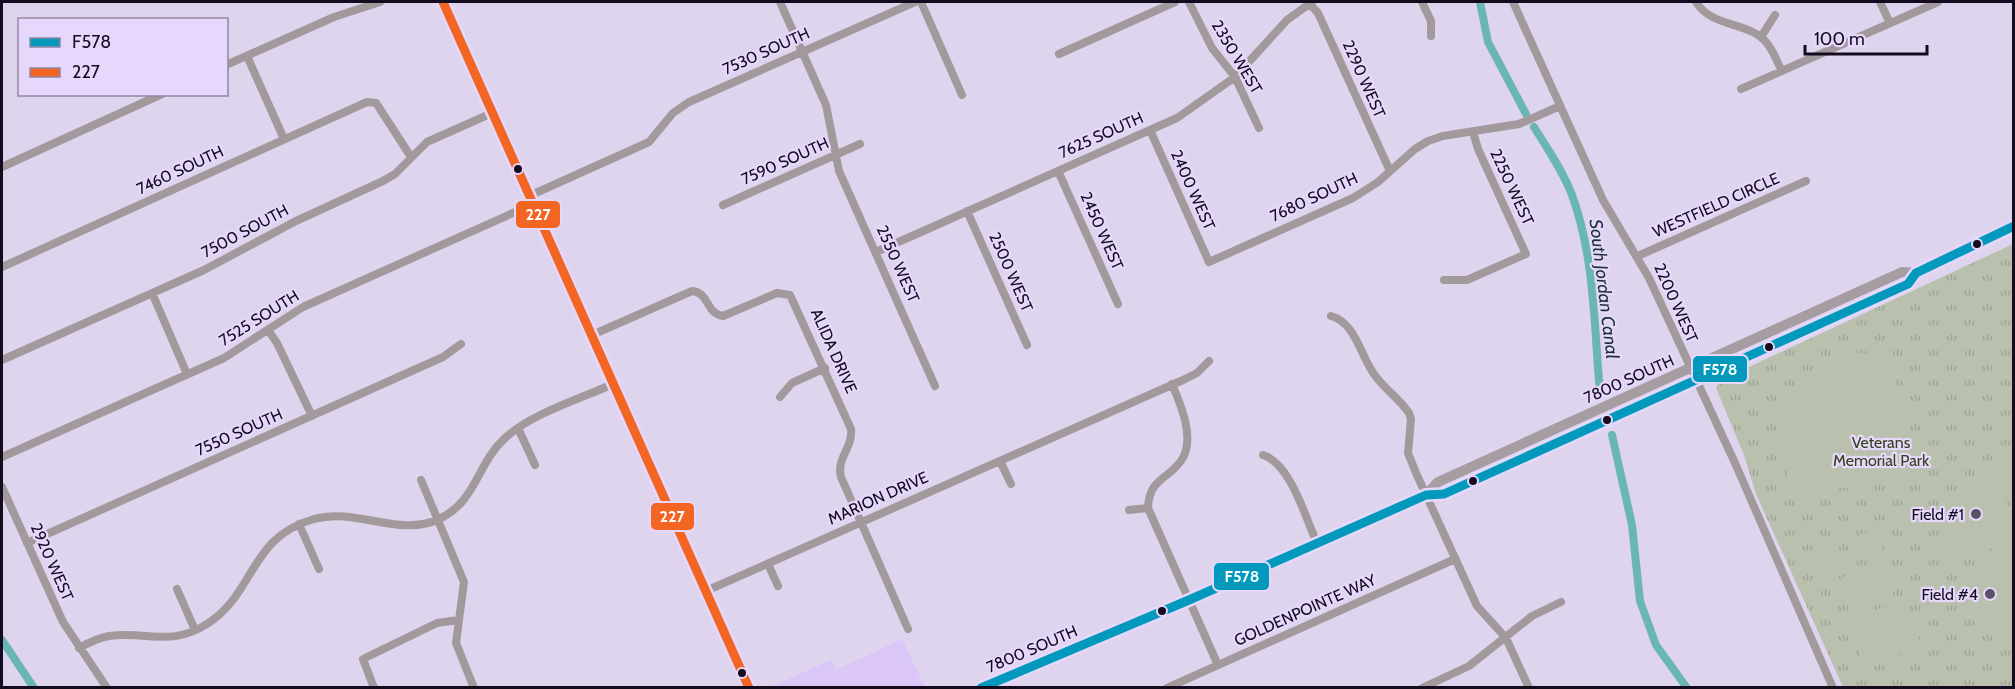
<svg xmlns="http://www.w3.org/2000/svg" width="2015" height="689" font-family="Cabin,sans-serif">
  <style>
    .built { fill: #dac7f7 }
    .park { fill: url(#park-tufts) }
    .pitch { fill: #bac0ae }
    .lines { fill: none; stroke-linecap: round; stroke-linejoin: round }
    .canal { stroke: #6ab6b4; stroke-width: 8 }
    .minor { stroke: #a2999c; stroke-width: 8 }
    .major { stroke: #a69da3; stroke-width: 10 }
    .bus-1-casing { stroke: #e6d8fc; stroke-width: 14 }
    .bus-2-casing { stroke: #e6d8fc; stroke-width: 14 }
    .bus-1 { stroke: #0299bc; stroke-width: 9 }
    .bus-2 { stroke: #f26522; stroke-width: 9 }
    .bus-dot { fill: #140b1f; stroke: #e6d8fc; stroke-width: 2 }
    .poi-dot { fill: #5b5167; stroke: #e6d8fc; stroke-width: 2 }
    .labels { text-anchor: middle; dominant-baseline: central; stroke-width: 4.5; stroke-linejoin: round; paint-order: stroke }
    .street-label { font-size: 16px; fill: #140b1f; stroke: #e6d8fc }
    .park-label { font-size: 16px; fill: #354119; stroke: #e6d8fc }
    .poi-label { font-size: 16px; fill: #140b1f; stroke: #e6d8fc; text-anchor: end }
    .water-label { font-size: 18px; font-style: italic; fill: #19312e; stroke: #e6d8fc }
    .line-badge { stroke: #e6d8fc; stroke-width: 2 }
    .badge-label { font-size: 16px; text-anchor: middle; font-weight: bold; fill: #fff }
  </style>
  <defs>
    <pattern id="park-tufts" width="24" height="20" patternUnits="userSpaceOnUse" patternTransform="scale(1.5)"><rect width="24" height="20" fill="#bac0ae"/><path d="M3 7l-1-3M5 7V3M7 7l1-3M15 17l-1-3M17 17v-4M19 17l1-3" fill="none" stroke="#9fa495"/></pattern>
  </defs>
  <rect width="100%" height="100%" fill="#ded4ee"/>
  <path class="built" d="M902 639 925 687H770L831 660 836 670Z"/>
  <path class="park" d="M2013 244V687H1843L1756 494 1744 455 1716 388 1721 380Z"/>
  <path class="pitch" d="M1857 353 1885 355 1908 417 1917 459 1905 477 1864 486 1798 492C1792 483 1786 473 1783 463 1767 412 1805 359 1857 353Z
    M2013 456V507L1994 465Z
    M1992 467 2013 519V539L1974 556 1952 563C1925 513 1947 489 1992 467Z
    M1875 528 1884 548 1857 560 1848 540Z
    M1838 545 1847 565 1820 577 1811 557Z
    M2013 556 2014 630H2013C1986 626 1970 605 1960 580Z
    M1880 560 1894 591 1852 610 1838 580Z
    M1901 599 1922 645 1866 670 1846 624Z"/>
  <g class="lines">
    <path class="canal" d="M1480 2 1488 42 1526 114
      M1534 127C1547 148 1563 171 1572 195 1595 258 1594 327 1600 393
      M1612 435 1632 525 1640 601 1656 645 1687 688
      M2 640 34 688"/>
    <path class="minor" d="M780 2 826 105 839 171 935 386
      M921 2 962 95
      M1189 2 1212 48 1235 77 1259 128
      M1308 2 1318 13 1390 171
      M1422 2 1431 21V36
      M1513 2 1603 200 1649 278 1735 463 1833 688
      M1696 2C1712 28 1747 21 1766 42 1773 50 1777 62 1782 71
      M1880 2 1890 23
      M1761 37 1775 15
      M1059 54 1175 2
      M247 56 284 139
      M226 65 334 17 380 2
      M1741 89 1938 2
      M1150 130 1209 262 1353 198 1378 182 1415 149 1428 141 1443 136 1519 124 1560 106
      M2 167 162 94
      M1058 171 1118 304
      M529 196 649 142 673 113 689 102 915 2
      M723 205 860 144
      M967 211 1027 345
      M876 252 1177 118 1235 77 1287 20 1312 2
      M1638 256 1806 181
      M2 267 367 102 376 103 380 109 411 157
      M1444 280H1467L1526 254 1478 149 1473 132
      M152 293 187 374
      M1331 316C1356 323 1360 355 1374 374 1384 389 1399 398 1409 413L1411 419 1408 453 1416 473 1477 606 1506 638 1529 688
      M268 330 277 343 312 416
      M592 335 692 291C709 292 706 314 723 316L777 293 790 295 851 429C853 448 836 458 841 477L908 629
      M2 360 204 270 296 221 383 181 395 174 427 142 492 113
      M1172 384C1181 405 1196 440 1181 461 1167 480 1149 479 1148 508L1218 665
      M780 397 792 383 825 368
      M518 428 535 465
      M1263 455C1291 464 1305 517 1317 543
      M2 457 224 358 303 307 533 204
      M1000 461 1011 484
      M421 480 464 582 456 643 474 688
      M2 487 63 622 107 688
      M1129 510 1148 508
      M299 524 319 569
      M27 543 443 357 461 344
      M768 564 778 586
      M177 589 195 630
      M706 591 1183 380 1197 373 1209 361
      M79 648C88 643 98 638 109 636 148 630 170 649 210 622 256 590 250 537 314 519 357 507 398 538 439 519 476 502 477 464 504 439 530 414 580 399 613 384
      M374 688 363 659 437 623 458 620
      M1167 688 1455 559
      M1422 688 1469 666 1532 616 1561 602"/>
    <path class="major" d="M443 2 749 688
      M1426 495 1438 482 1902 272 1916 273 2014 226
      M980 688 1189 600 1426 495 1444 494 1859 308 1908 284 1916 273"/>
    <g class="bus-1-casing">
      <path id="bus-1" d="M981 688 1189 600 1426 495 1444 494 1908 284 1916 273 2014 226"/>
    </g>
    <g class="bus-2-casing">
      <path id="bus-2" d="M443 2 749 688"/>
    </g>
    <use href="#bus-1" class="bus-1"/>
    <use href="#bus-2" class="bus-2"/>
  </g>
  <g class="bus-dot">
    <circle cx="518" cy="169" r="5"/>
    <circle cx="1977" cy="244" r="5"/>
    <circle cx="1769" cy="347" r="5"/>
    <circle cx="1607" cy="420" r="5"/>
    <circle cx="1473" cy="481" r="5"/>
    <circle cx="1162" cy="611" r="5"/>
    <circle cx="742" cy="673" r="5"/>
  </g>
  <g class="poi-dot">
    <circle cx="1976" cy="514" r="6"/>
    <circle cx="1990" cy="594" r="6"/>
  </g>
  <g class="labels">
    <g class="street-label">
      <text transform="translate(766 51) rotate(-24)">7530 SOUTH</text>
      <text transform="translate(1237 57) rotate(59)">2350 WEST</text>
      <text transform="translate(1364 79) rotate(66)">2290 WEST</text>
      <text transform="translate(1101 135) rotate(-24)">7625 SOUTH</text>
      <text transform="translate(785 161) rotate(-24)">7590 SOUTH</text>
      <text transform="translate(180 170) rotate(-25)">7460 SOUTH</text>
      <text transform="translate(1512 187) rotate(65)">2250 WEST</text>
      <text transform="translate(1193 190) rotate(66)">2400 WEST</text>
      <text transform="translate(1314 197) rotate(-25)">7680 SOUTH</text>
      <text transform="translate(1716 205) rotate(-24)">WESTFIELD CIRCLE</text>
      <text transform="translate(245 231) rotate(-28)">7500 SOUTH</text>
      <text transform="translate(1102 231) rotate(66)">2450 WEST</text>
      <text transform="translate(898 264) rotate(66)">2550 WEST</text>
      <text transform="translate(1011 272) rotate(66)">2500 WEST</text>
      <text transform="translate(1676 303) rotate(66)">2200 WEST</text>
      <text transform="translate(259 318) rotate(-32)">7525 SOUTH</text>
      <text transform="translate(834 351) rotate(66)">ALIDA DRIVE</text>
      <text transform="translate(1629 379) rotate(-24)">7800 SOUTH</text>
      <text transform="translate(239 432) rotate(-24)">7550 SOUTH</text>
      <text transform="translate(878 498) rotate(-24)">MARION DRIVE</text>
      <text transform="translate(52 562) rotate(66)">2920 WEST</text>
      <text transform="translate(1305 610) rotate(-24)">GOLDENPOINTE WAY</text>
      <text transform="translate(1032 649) rotate(-23)">7800 SOUTH</text>
    </g>
    <g class="park-label">
      <text x="1881" y="442">Veterans<tspan x="1881" dy="18">Memorial Park</tspan></text>
    </g>
    <g class="poi-label">
      <text x="1964" y="514">Field #1</text>
      <text x="1978" y="594">Field #4</text>
    </g>
    <g class="water-label">
      <text transform="translate(1604 289) rotate(83)">South Jordan Canal</text>
    </g>
  </g>
  <g class="line-badge">
    <rect x="515" y="200" width="46" height="29" rx="6" fill="#f26522"/>
    <rect x="1692" y="355" width="56" height="28" rx="6" fill="#0299bc"/>
    <rect x="650" y="502" width="45" height="29" rx="6" fill="#f26522"/>
    <rect x="1213" y="562" width="57" height="29" rx="6" fill="#0299bc"/>
  </g>
  <g class="badge-label">
    <text x="538" y="220">227</text>
    <text x="1720" y="375">F578</text>
    <text x="672" y="522">227</text>
    <text x="1242" y="582">F578</text>
  </g>
  <rect width="2015" height="689" fill="none" stroke="#140b1f" stroke-width="6"/>
  <rect x="18" y="18" width="210" height="78" fill="#e6d8fc" stroke="#9286a4" stroke-width="1.5"/>
  <rect x="30" y="38" width="30" height="9" fill="#0299bc" stroke="#9286a4" stroke-width="1.5"/>
  <text x="72" y="48" font-size="18" fill="#140b1f">F578</text>
  <rect x="30" y="68" width="30" height="9" fill="#f26522" stroke="#9286a4" stroke-width="1.5"/>
  <text x="72" y="78" font-size="18" fill="#140b1f">227</text>
  <path d="M1805 45v9h122v-9" fill="none" stroke="#140b1f" stroke-width="3"/>
  <text x="1814" y="45" font-size="18" fill="#140b1f" stroke="#e6d8fc" stroke-width="4.5" paint-order="stroke">100 m</text>
</svg>
